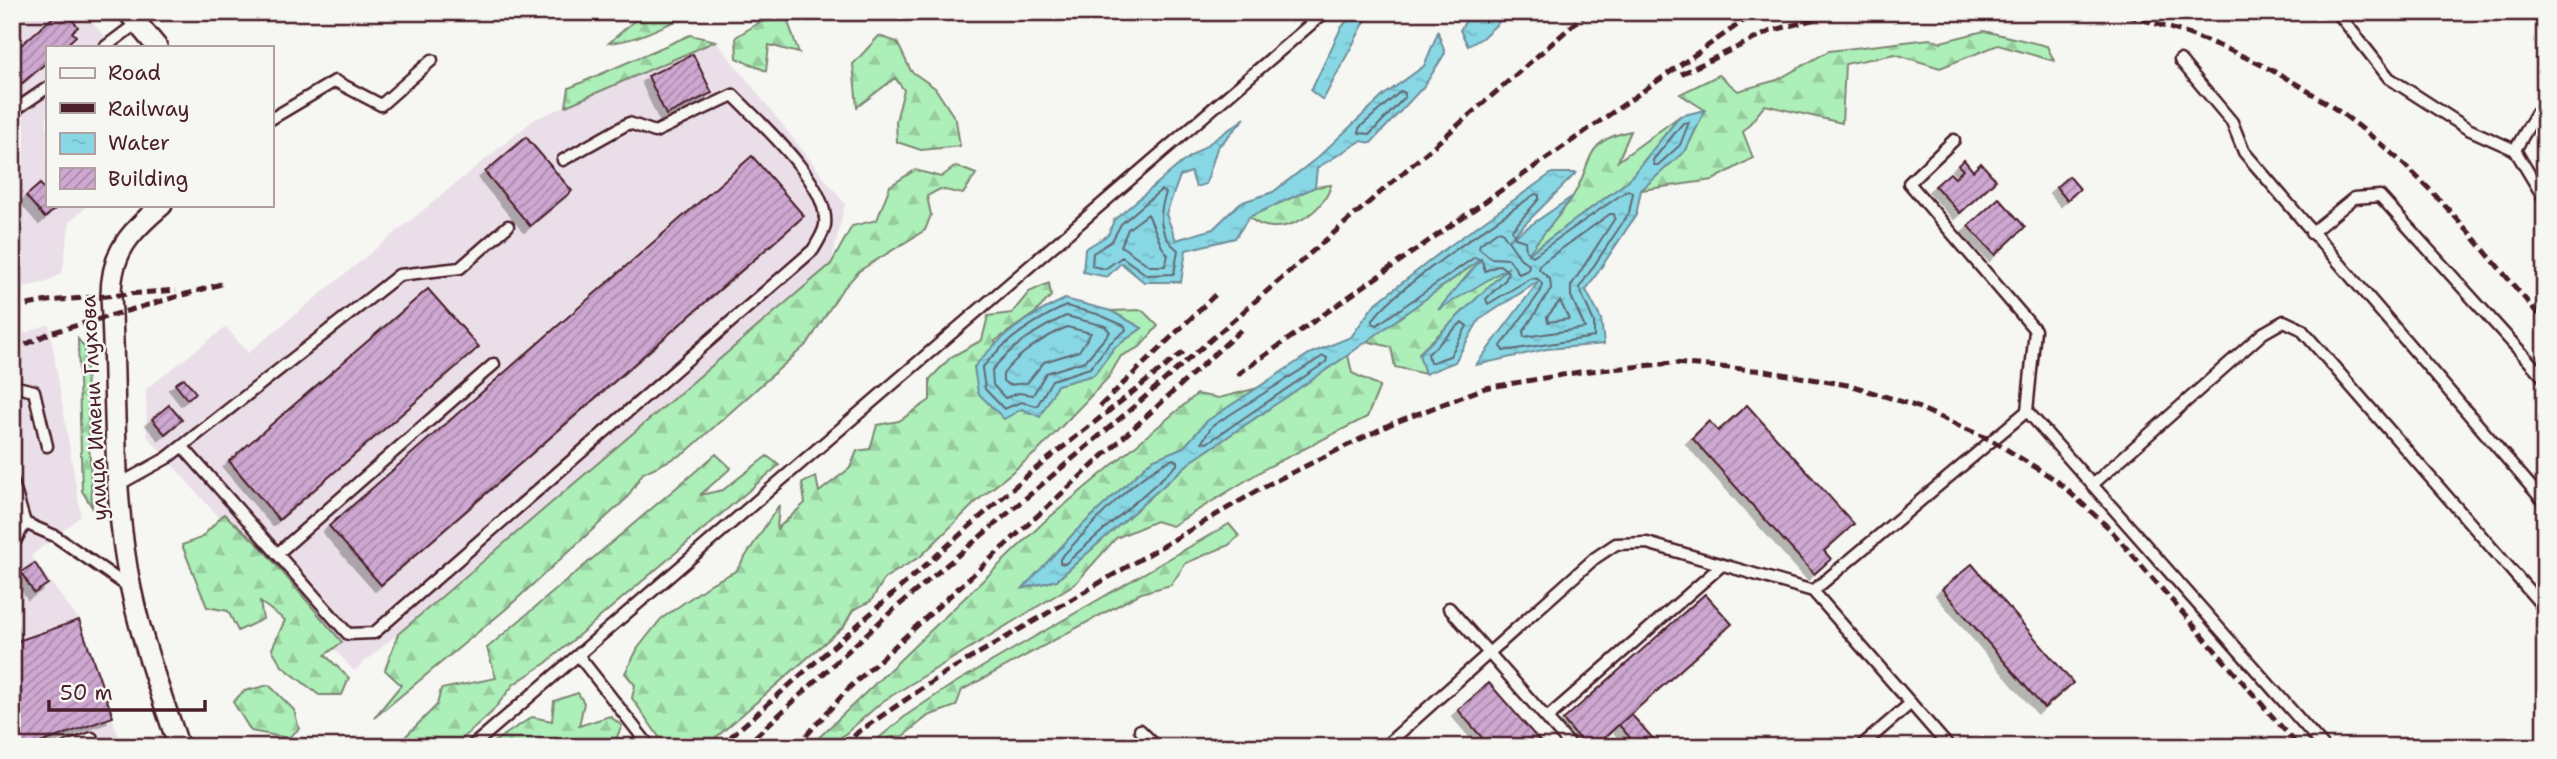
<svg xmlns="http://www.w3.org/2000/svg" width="2557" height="759" font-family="'Shantell Sans',sans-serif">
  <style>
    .built { fill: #eadfe8 }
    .forest { fill: url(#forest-firs); stroke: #7c8772; stroke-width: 2 }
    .water { fill: url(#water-ripples); stroke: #6f8d9a; stroke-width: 2 }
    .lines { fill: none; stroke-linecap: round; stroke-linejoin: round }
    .shore { stroke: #626975; stroke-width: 2 }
    .building { fill: url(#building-hatch); stroke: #4a1f2b; stroke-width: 2; filter: url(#shadow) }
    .lane-casing { stroke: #4a1f2b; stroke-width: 15 }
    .street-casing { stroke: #4a1f2b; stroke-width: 24 }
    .lane { stroke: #f6f6f2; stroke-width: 10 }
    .street { stroke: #f6f6f2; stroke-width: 19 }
    .rail { stroke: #4a1f2b; stroke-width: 5; stroke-dasharray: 10 5; stroke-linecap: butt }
    .labels { text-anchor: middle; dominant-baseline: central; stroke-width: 5; stroke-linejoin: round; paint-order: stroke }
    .street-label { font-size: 21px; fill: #4a1f2b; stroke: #f6f6f2 }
  </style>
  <defs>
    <pattern id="forest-firs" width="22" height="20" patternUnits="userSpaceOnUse" patternTransform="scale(1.75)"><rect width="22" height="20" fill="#adefb8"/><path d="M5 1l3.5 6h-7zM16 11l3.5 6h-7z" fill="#96cc9e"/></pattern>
    <pattern id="water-ripples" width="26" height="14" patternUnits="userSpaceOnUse" patternTransform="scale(1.75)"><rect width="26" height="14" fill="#87d7e4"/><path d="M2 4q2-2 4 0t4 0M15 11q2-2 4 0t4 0" fill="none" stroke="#76b8c4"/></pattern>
    <pattern id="building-hatch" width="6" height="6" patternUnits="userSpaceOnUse" patternTransform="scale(1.75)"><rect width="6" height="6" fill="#cea8d1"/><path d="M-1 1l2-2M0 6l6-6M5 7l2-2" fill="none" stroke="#a988aa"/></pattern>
    <filter id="shadow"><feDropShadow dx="-6" dy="6" stdDeviation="0" flood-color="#0004"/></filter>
  </defs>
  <rect width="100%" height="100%" fill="#f6f6f2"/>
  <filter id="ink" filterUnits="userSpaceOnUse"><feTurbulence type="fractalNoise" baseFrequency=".0143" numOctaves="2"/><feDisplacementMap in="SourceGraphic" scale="14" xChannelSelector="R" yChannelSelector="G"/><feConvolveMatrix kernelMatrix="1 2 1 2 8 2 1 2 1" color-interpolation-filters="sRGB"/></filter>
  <g filter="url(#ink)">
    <path class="built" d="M29 12H83L114 47H47V205H89L70 221 62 273 47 282 12 289V27Z
      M716 41 845 204 831 264 354 671 147 436 146 389 226 327 248 353 535 119Z
      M49 324 81 516 31 556 79 620 122 747H12V338Z"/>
    <path class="forest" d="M644 12H701C667 21 644 40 609 43Z
      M787 19 799 53 769 45 766 71 737 58 736 37 760 22Z
      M1984 31 2047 46 2054 61 1998 45 1940 68 1895 54 1845 64 1842 123 1765 105 1743 132 1753 158 1713 180 1641 190 1686 150 1705 110 1680 94 1719 75 1738 91 1777 80 1829 51 1930 39 1941 42Z
      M690 35 716 41 566 106 569 88Z
      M879 36 897 42 911 71 935 88 956 120 960 146 921 150 897 142 896 121 904 90 895 78 857 107 853 64Z
      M1680 116 1627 182 1524 257C1540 237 1559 218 1573 196 1594 162 1582 141 1631 131L1618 161Z
      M956 166 976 174 963 194 940 189 927 196 931 215 925 230 859 271 841 291 808 343 685 453 643 473 626 499 506 609 374 718 401 685 385 670 398 634 831 264 852 226 877 220 890 186 915 170 941 177Z
      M1331 185C1323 216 1275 242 1249 217L1315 187Z
      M1486 256 1440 308 1513 264 1419 353 1425 374 1395 367 1391 347 1366 341Z
      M1049 283 1051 296 1035 313 995 341 1022 409 1040 416 1057 385 1094 375 1114 348 1142 328 1111 311 1142 310 1158 326 1140 347 1121 356 1108 378 1039 450 978 500 921 556 885 578 871 601 853 610 844 626 705 747H666L632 698 635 685 625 673 638 648 661 619 712 583 736 571 779 505 777 529 805 503 802 483 816 477 819 492 850 468 857 451 870 449 877 425 899 421 930 400V379L951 357 982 340 988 316 1012 313 1029 292Z
      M78 339 85 348 92 507 82 491Z
      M1348 355 1352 373 1380 386 1367 417 1268 467 1172 526 1156 521 1116 538 1076 583 883 701 830 747H809L1044 522 1197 394 1219 398 1258 388 1207 421 1184 447 1152 460 1074 533 1024 588 1057 580 1189 463Z
      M716 454 731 468 700 495 723 490 767 456 779 465 546 663 514 684 491 713 453 747H395L437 705 441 689 496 678 487 648Z
      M224 514 261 547 342 642 325 655 349 678 342 695H319L282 666 272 649 285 620 260 602 263 619 238 631 228 611 207 607 182 545 201 538Z
      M1229 524 1239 536 1229 545 1186 563 1171 585 1141 593 962 690 956 706 928 716 903 736 888 738 886 747H868L908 714 953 684Z
      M269 685 294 710 299 729 288 738 251 731 233 702 244 691Z
      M578 693 584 703 579 726 610 716 622 726 613 745 617 747H486L532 717 552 721 554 701Z"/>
    <path class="water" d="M1354 12H1370L1323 100 1311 91 1341 28Z
      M1496 12H1510L1482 38 1468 46 1460 30 1470 14 1490 18Z
      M1438 32 1445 53 1425 85 1371 143 1361 141 1317 168 1315 187 1249 217 1235 238 1186 250 1181 282H1144L1121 263 1107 277 1083 272 1085 249 1108 235 1114 220 1180 164 1245 118 1217 148 1206 184 1196 187 1191 172 1180 176 1166 214 1176 240 1213 229 1240 203 1273 192 1317 158 1384 95 1424 66Z
      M1705 110 1686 150 1641 190 1636 215 1586 290 1601 319 1604 344 1547 349 1476 365 1539 281 1479 320 1455 362 1425 374 1419 354 1509 267 1438 310 1482 258 1348 355 1189 463 1057 580 1023 588 1074 533 1152 460 1184 447 1207 421 1309 354 1351 337 1374 305 1441 252 1552 173H1576L1509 240 1573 196 1527 255 1627 182 1680 116Z
      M1065 299 1111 311 1142 328 1114 348 1094 375 1057 385 1040 417 1022 409 1004 419 978 393 974 367C1000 336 1028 316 1065 299Z"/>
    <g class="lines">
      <path class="shore" d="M1401 91 1405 93V97L1370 134 1359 133V128Z
        M1689 122 1680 145 1658 165H1654L1653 160 1683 123Z
        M1161 190 1166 193C1158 215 1158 235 1178 250L1174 274 1147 275 1122 257 1105 269 1092 266 1093 253 1112 241 1121 224Z
        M1628 190 1633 193 1629 213 1579 288 1594 322V337L1503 351 1501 346 1541 291 1542 284 1538 279 1531 278 1488 304 1486 299 1506 279 1508 272 1500 265 1485 271 1482 261 1475 257 1377 325 1372 323C1378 299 1507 214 1535 194L1539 195V199L1512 230 1515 238 1525 241 1526 251 1533 256Z
        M1148 214 1162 247 1168 255 1165 266H1150L1121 246 1128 229Z
        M1610 214H1614L1615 218 1571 286V296L1585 328 1524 337 1523 332 1551 289 1550 279 1539 269V265Z
        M1498 231 1502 232 1520 258 1529 265 1528 270 1519 274 1509 259 1491 258 1479 248 1480 244Z
        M1560 301 1569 319 1548 322 1547 317Z
        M1066 306 1097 314 1125 326 1126 330 1110 343 1090 368 1052 380 1037 406 1021 402 1004 409 985 389 982 368C1005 340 1033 321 1066 306Z
        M1066 316 1105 326 1110 332 1085 361 1046 373 1033 395 1019 393 1005 398 993 385 992 370C1012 346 1037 329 1066 316Z
        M1462 322 1467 326 1450 356 1430 363 1428 354Z
        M1067 327 1091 333 1079 351 1044 362 1027 383 1009 385 1003 381V374C1019 353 1043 338 1067 327Z
        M1323 356 1327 358 1326 362 1207 443 1202 442 1212 426Z
        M1173 459 1177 461V465L1065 564 1060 563V559C1087 530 1137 473 1173 459Z"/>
    </g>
    <path class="building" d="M59 12H66L78 27 72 32 76 36 64 47H47V62L12 92V53Z
      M693 54 712 93 666 115 648 76Z
      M526 137 572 191 530 226 485 172Z
      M752 156 804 216 381 585 329 526Z
      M1964 160 1973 171 1981 163 1996 180 1960 213 1935 186 1950 173 1955 178 1963 170 1958 165Z
      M2069 176 2080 189 2067 200 2056 187Z
      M40 184 47 192V205H59L45 218 26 196Z
      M1999 198 2025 227 1995 255 1968 226Z
      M428 289 479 347 279 520 229 461Z
      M184 378 196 393 187 399 175 384Z
      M169 405 182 420 165 434 152 419Z
      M1747 405 1854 524 1824 551 1831 559 1814 574 1692 438 1709 421 1718 431Z
      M35 563 48 584 34 593 21 572Z
      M1972 564 2073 683 2044 708 1942 589Z
      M1705 594 1732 624 1594 747H1586L1563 720Z
      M79 620 113 717 29 747H12V643Z
      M1489 683 1545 747H1490L1458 710Z
      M1631 714 1657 743 1653 747H1638L1619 725Z"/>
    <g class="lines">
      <g class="lane-casing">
        <path id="lane" d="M2337 12 2389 78 2468 129 2515 150
          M105 47 137 23
          M2180 60 2232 122 2244 152 2545 503
          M2545 107 2537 112 2515 150 2545 200
          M12 112 47 88
          M271 119 335 81 381 105 432 60
          M1954 140 1909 183 2035 330 2027 411
          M2311 233 2354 198 2380 196 2545 379
          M12 386 34 391 47 446
          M182 446 348 634 374 633 813 250C817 243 824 233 825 225 830 184 759 122 733 95L655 132 629 123 563 160
          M12 480 25 523 12 547
          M118 485 167 458 399 275 460 268 508 226
          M2092 485 2263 333 2284 321 2301 329 2545 609
          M25 523 55 536 130 588
          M277 554 494 364
          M1813 591 2027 411 2324 747
          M1449 608 1572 747
          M578 655 650 747
          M1547 718 1722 565
          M1140 730 1157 747
          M67 747 92 738
          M471 747 1325 12
          M1384 747 1595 558 1616 544 1647 543 1813 591 1949 747
          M1860 747 1911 703"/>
      </g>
      <g class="street-casing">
        <path id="street" d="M128 12 157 47
          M162 205C130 232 111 252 111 296 117 393 111 493 131 589 142 642 161 695 179 747"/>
      </g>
      <use href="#lane" class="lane"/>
      <use href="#street" class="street"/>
      <path class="rail" d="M2112 12C2230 40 2326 89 2414 174 2461 219 2502 273 2545 322
        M2544 12 2545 13
        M1681 74 1771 31 1841 12
        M12 308 48 301 176 290
        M12 351 50 333 221 284
        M1237 375 1756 12
        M1100 406 1216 294
        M719 747 1029 474 1186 350
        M744 747 885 617 1130 410 1588 12
        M796 747 849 688 1244 327
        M843 747 858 732 945 673 1269 484 1391 424 1485 388 1580 372 1674 363 1765 371 1853 386 1915 406 1993 441 2056 480 2109 528 2299 747"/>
    </g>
  </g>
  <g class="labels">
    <g class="street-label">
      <text transform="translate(94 408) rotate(-93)">улица Имени Глухова</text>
    </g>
  </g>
  <rect width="2557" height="759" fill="none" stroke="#f6f6f2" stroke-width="42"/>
  <rect x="21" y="21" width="2515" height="717" fill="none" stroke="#4a1f2b" stroke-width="2.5" filter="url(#ink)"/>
  <rect x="46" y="46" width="228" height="161" fill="#f6f6f2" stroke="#b1a0a2" stroke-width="2"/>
  <rect x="60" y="68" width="35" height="10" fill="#f6f6f2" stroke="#b1a0a2" stroke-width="2"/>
  <text x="108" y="80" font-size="21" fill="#4a1f2b">Road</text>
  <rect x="60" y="103" width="35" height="10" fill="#4a1f2b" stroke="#b1a0a2" stroke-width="2"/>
  <text x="108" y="116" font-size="21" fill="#4a1f2b">Railway</text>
  <rect x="60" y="133" width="35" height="21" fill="url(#water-ripples)" stroke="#b1a0a2" stroke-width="2"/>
  <text x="108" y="150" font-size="21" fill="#4a1f2b">Water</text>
  <rect x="60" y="168" width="35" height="21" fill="url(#building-hatch)" stroke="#b1a0a2" stroke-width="2"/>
  <text x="108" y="186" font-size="21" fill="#4a1f2b">Building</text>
  <path d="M49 700v10h156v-10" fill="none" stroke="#4a1f2b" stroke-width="3.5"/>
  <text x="60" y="700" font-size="21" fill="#4a1f2b" stroke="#f6f6f2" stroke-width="5" paint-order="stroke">50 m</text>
</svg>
